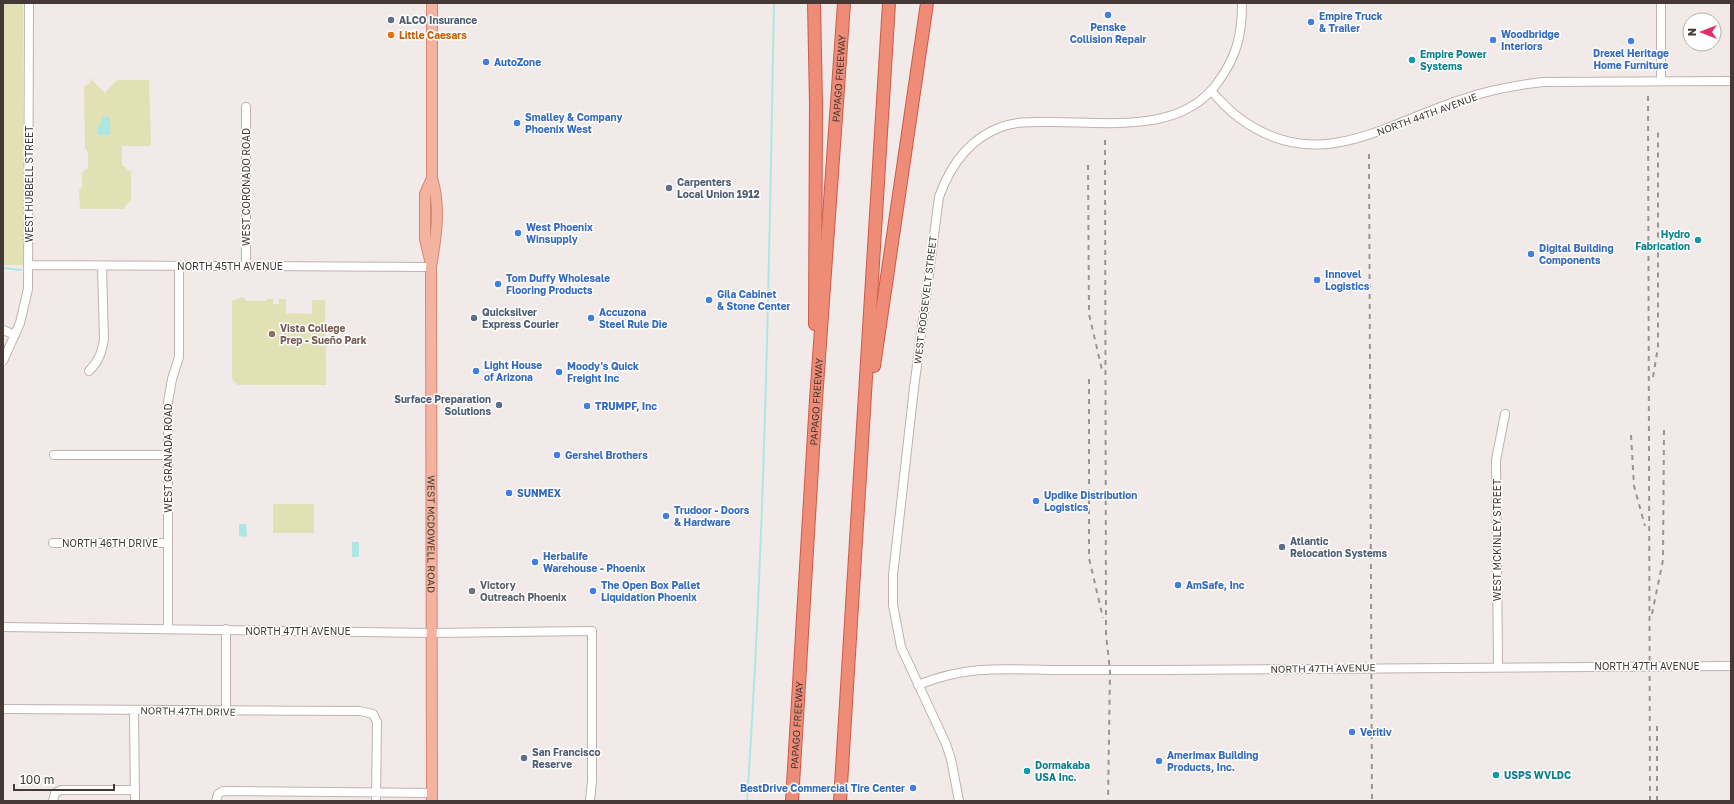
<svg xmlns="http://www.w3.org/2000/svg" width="1734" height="804" font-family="'Golos Text',sans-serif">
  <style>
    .green { fill: #e2e0b5 }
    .water { fill: #abe8e3 }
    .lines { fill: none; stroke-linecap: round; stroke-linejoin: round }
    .stream { stroke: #abe8e3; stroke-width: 2 }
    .minor-casing { stroke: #bfb2af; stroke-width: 10 }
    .major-casing { stroke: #d68772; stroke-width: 12 }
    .highway-casing { stroke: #cc5b48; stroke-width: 14 }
    .minor { stroke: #fff; stroke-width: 8 }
    .major { stroke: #f3b3a0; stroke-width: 10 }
    .highway { stroke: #ee8c77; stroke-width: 12 }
    .rail { stroke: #969696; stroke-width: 2; stroke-dasharray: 5 5; stroke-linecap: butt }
    .shop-dot { fill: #3f7fe0; stroke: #fff; stroke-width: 1.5 }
    .service-dot { fill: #5c6f8a; stroke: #fff; stroke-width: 1.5 }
    .food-dot { fill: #e8710a; stroke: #fff; stroke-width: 1.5 }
    .culture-dot { fill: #0f9aa8; stroke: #fff; stroke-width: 1.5 }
    .education-dot { fill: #8d6e63; stroke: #fff; stroke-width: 1.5 }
    .worship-dot { fill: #6b7280; stroke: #fff; stroke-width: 1.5 }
    .labels { text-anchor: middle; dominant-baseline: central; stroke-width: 3; stroke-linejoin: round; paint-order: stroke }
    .shop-label { font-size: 10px; font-weight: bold; fill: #366cbe; stroke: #fff; text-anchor: start }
    .service-label { font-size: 10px; font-weight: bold; fill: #4e5e75; stroke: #fff; text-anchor: start }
    .food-label { font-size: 10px; font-weight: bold; fill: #c56008; stroke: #fff; text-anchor: start }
    .culture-label { font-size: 10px; font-weight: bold; fill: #0d838f; stroke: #fff; text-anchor: start }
    .street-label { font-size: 10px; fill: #443937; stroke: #fff }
    .education-label { font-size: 10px; font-weight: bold; fill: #785e54; stroke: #fff; text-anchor: start }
    .worship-label { font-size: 10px; font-weight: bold; fill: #5b616d; stroke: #fff; text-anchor: start }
  </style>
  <rect width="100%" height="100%" fill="#f2eae8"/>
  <path class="green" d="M3 3H23V265H3Z
    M90 78 105 93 117 80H149L151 146H122V165L131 172V199L123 209H80L79 190 82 187V173L88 168V153L85 148 84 86 90 83Z
    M243 297 246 301H267V299H273V304H279V299H286V313L312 314V300H325L326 385H238L233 381 232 376V301Z
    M273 504H314V533H273Z"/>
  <path class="water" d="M101 117H110V135H98V125H101Z
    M239 524H246L247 537 239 536Z
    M352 542H359V557H352Z"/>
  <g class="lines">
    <path class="stream" d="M3 268 21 270
      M747 801C765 535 769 269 774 3"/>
    <g class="minor-casing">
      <path id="minor" d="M1661 3V80
        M1212 92C1220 100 1228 110 1238 117 1317 177 1384 124 1463 99 1489 90 1516 85 1543 82L1731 81
        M246 107V266
        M29 265 431 267
        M3 330 15 335
        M3 361 20 323 28 289 29 3
        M89 371C99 361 102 352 104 339L102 266
        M54 455H168
        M53 543H167
        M3 627 432 633 592 631V781L590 801
        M168 628V402L172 379 179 357V266
        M226 629V711
        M1498 666 1496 460 1505 414
        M918 685C967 665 1003 669 1055 670 1089 670 1123 670 1157 670 1349 668 1540 666 1731 666
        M3 709 360 711 373 714 377 722 376 801
        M134 710 135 801
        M53 801 55 793 61 790H135
        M216 801 218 794 223 791 432 793
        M959 801 951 759 946 744 901 647 893 605V575L914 388 939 197C950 166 969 139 1001 127 1017 121 1035 122 1052 122 1107 122 1182 134 1218 82 1237 56 1242 35 1242 3"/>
    </g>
    <g class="major-casing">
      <g id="major">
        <path id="s1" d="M432 3V178C441 207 436 238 431 267L432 801"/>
        <path d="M430 260 425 239V194L432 178"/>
      </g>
    </g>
    <g class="highway-casing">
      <g id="highway">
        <path d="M814 3 816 104 815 324"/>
        <path d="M874 366 927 3"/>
        <path id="s2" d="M792 801 816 400 844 3"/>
        <path d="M840 801 889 3"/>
      </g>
    </g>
    <use href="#minor" class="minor"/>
    <use href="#major" class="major"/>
    <use href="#highway" class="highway"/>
    <path class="rail" d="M1648 96 1650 801
      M1105 140 1106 634 1110 671 1108 801
      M1369 154 1372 801
      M1088 165 1089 314 1102 370
      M1653 377 1658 347V130
      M1089 379V558L1103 618
      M1631 435 1634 486 1645 526
      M1652 614 1663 560 1664 428
      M1657 801V725"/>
  </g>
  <g class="shop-dot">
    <circle cx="1108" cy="15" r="4"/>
    <circle cx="1311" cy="22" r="4"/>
    <circle cx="1493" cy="40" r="4"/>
    <circle cx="1631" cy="41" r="4"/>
    <circle cx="486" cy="62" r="4"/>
    <circle cx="517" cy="123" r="4"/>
    <circle cx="518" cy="233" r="4"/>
    <circle cx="1531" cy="254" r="4"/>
    <circle cx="1317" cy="280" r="4"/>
    <circle cx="498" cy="284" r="4"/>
    <circle cx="709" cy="300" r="4"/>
    <circle cx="591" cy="318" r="4"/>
    <circle cx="476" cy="371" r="4"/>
    <circle cx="559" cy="372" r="4"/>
    <circle cx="587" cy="406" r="4"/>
    <circle cx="557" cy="455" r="4"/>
    <circle cx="509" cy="493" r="4"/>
    <circle cx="1036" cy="501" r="4"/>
    <circle cx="666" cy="516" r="4"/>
    <circle cx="535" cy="562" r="4"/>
    <circle cx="1178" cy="585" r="4"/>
    <circle cx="593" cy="591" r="4"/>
    <circle cx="1352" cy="732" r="4"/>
    <circle cx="1159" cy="761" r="4"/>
    <circle cx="913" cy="788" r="4"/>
  </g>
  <g class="service-dot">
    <circle cx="391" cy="20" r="4"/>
    <circle cx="669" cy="188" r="4"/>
    <circle cx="474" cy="318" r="4"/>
    <circle cx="499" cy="405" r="4"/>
    <circle cx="1282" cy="547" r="4"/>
    <circle cx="524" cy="758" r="4"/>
  </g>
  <circle class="food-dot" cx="391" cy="35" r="4"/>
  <g class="culture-dot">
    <circle cx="1412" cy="60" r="4"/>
    <circle cx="1698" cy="240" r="4"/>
    <circle cx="1027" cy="771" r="4"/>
    <circle cx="1496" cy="775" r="4"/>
  </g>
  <circle class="education-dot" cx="272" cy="334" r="4"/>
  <circle class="worship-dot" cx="472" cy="591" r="4"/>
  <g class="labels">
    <g class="shop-label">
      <text x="1319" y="16">Empire Truck<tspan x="1319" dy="12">&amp; Trailer</tspan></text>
      <text x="1108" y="27" text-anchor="middle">Penske<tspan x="1108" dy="12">Collision Repair</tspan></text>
      <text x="1501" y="34">Woodbridge<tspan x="1501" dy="12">Interiors</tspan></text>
      <text x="1631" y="53" text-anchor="middle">Drexel Heritage<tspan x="1631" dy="12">Home Furniture</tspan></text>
      <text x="494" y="62">AutoZone</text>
      <text x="525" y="117">Smalley &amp; Company<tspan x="525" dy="12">Phoenix West</tspan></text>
      <text x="526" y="227">West Phoenix<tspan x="526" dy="12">Winsupply</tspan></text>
      <text x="1539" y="248">Digital Building<tspan x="1539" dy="12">Components</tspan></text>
      <text x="1325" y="274">Innovel<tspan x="1325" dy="12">Logistics</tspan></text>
      <text x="506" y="278">Tom Duffy Wholesale<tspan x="506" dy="12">Flooring Products</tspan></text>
      <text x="717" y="294">Gila Cabinet<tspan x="717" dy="12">&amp; Stone Center</tspan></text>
      <text x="599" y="312">Accuzona<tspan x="599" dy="12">Steel Rule Die</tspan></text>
      <text x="484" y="365">Light House<tspan x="484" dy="12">of Arizona</tspan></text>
      <text x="567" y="366">Moody's Quick<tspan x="567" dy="12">Freight Inc</tspan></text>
      <text x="595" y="406">TRUMPF, Inc</text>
      <text x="565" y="455">Gershel Brothers</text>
      <text x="517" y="493">SUNMEX</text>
      <text x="1044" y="495">Updike Distribution<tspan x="1044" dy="12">Logistics</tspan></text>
      <text x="674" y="510">Trudoor - Doors<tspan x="674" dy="12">&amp; Hardware</tspan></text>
      <text x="543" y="556">Herbalife<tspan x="543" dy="12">Warehouse - Phoenix</tspan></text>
      <text x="601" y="585">The Open Box Pallet<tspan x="601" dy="12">Liquidation Phoenix</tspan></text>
      <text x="1186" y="585">AmSafe, Inc</text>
      <text x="1360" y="732">Veritiv</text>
      <text x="1167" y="755">Amerimax Building<tspan x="1167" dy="12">Products, Inc.</tspan></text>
      <text x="905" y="788" text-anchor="end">BestDrive Commercial Tire Center</text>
    </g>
    <g class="service-label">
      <text x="399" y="20">ALCO Insurance</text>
      <text x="677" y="182">Carpenters<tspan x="677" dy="12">Local Union 1912</tspan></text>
      <text x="482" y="312">Quicksilver<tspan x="482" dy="12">Express Courier</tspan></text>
      <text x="491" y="399" text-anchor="end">Surface Preparation<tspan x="491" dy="12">Solutions</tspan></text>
      <text x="1290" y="541">Atlantic<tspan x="1290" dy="12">Relocation Systems</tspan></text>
      <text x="532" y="752">San Francisco<tspan x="532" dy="12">Reserve</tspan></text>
    </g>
    <g class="food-label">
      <text x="399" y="35">Little Caesars</text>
    </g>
    <g class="culture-label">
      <text x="1420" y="54">Empire Power<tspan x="1420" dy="12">Systems</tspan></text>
      <text x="1690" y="234" text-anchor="end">Hydro<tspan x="1690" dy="12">Fabrication</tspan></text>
      <text x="1035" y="765">Dormakaba<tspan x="1035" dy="12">USA Inc.</tspan></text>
      <text x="1504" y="775">USPS WVLDC</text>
    </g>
    <g class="street-label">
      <text stroke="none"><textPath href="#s2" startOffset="724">PAPAGO FREEWAY</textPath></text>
      <text transform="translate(1427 114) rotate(-20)">NORTH 44TH AVENUE</text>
      <text transform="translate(29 184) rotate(-90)">WEST HUBBELL STREET</text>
      <text transform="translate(246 187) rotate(-90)">WEST CORONADO ROAD</text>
      <text x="230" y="266">NORTH 45TH AVENUE</text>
      <text transform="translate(925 300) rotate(-83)">WEST ROOSEVELT STREET</text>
      <text stroke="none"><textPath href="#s2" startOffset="400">PAPAGO FREEWAY</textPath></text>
      <text transform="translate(168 458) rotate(-90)">WEST GRANADA ROAD</text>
      <text stroke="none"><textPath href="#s1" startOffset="532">WEST MCDOWELL ROAD</textPath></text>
      <text transform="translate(1497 540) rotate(-90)">WEST MCKINLEY STREET</text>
      <text x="110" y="543">NORTH 46TH DRIVE</text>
      <text x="298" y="631">NORTH 47TH AVENUE</text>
      <text x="1647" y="666">NORTH 47TH AVENUE</text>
      <text transform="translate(1323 668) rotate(-1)">NORTH 47TH AVENUE</text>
      <text transform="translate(188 711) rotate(1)">NORTH 47TH DRIVE</text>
      <text stroke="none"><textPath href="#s2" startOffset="76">PAPAGO FREEWAY</textPath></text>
    </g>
    <g class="education-label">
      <text x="280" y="328">Vista College<tspan x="280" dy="12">Prep - Sueño Park</tspan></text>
    </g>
    <g class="worship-label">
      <text x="480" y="585">Victory<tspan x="480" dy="12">Outreach Phoenix</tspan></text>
    </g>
  </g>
  <rect width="1734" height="804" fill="none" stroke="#443937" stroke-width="8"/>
  <g transform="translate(1702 32) rotate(270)"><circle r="19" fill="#ffffff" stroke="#b4b0af"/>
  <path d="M0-3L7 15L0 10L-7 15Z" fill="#e22f6c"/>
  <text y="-6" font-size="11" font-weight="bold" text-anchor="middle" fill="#443937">N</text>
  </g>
  <path d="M14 784v6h100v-6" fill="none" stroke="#443937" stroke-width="2"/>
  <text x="20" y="784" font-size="12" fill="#443937" stroke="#ffffff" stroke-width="3" paint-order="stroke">100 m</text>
</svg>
